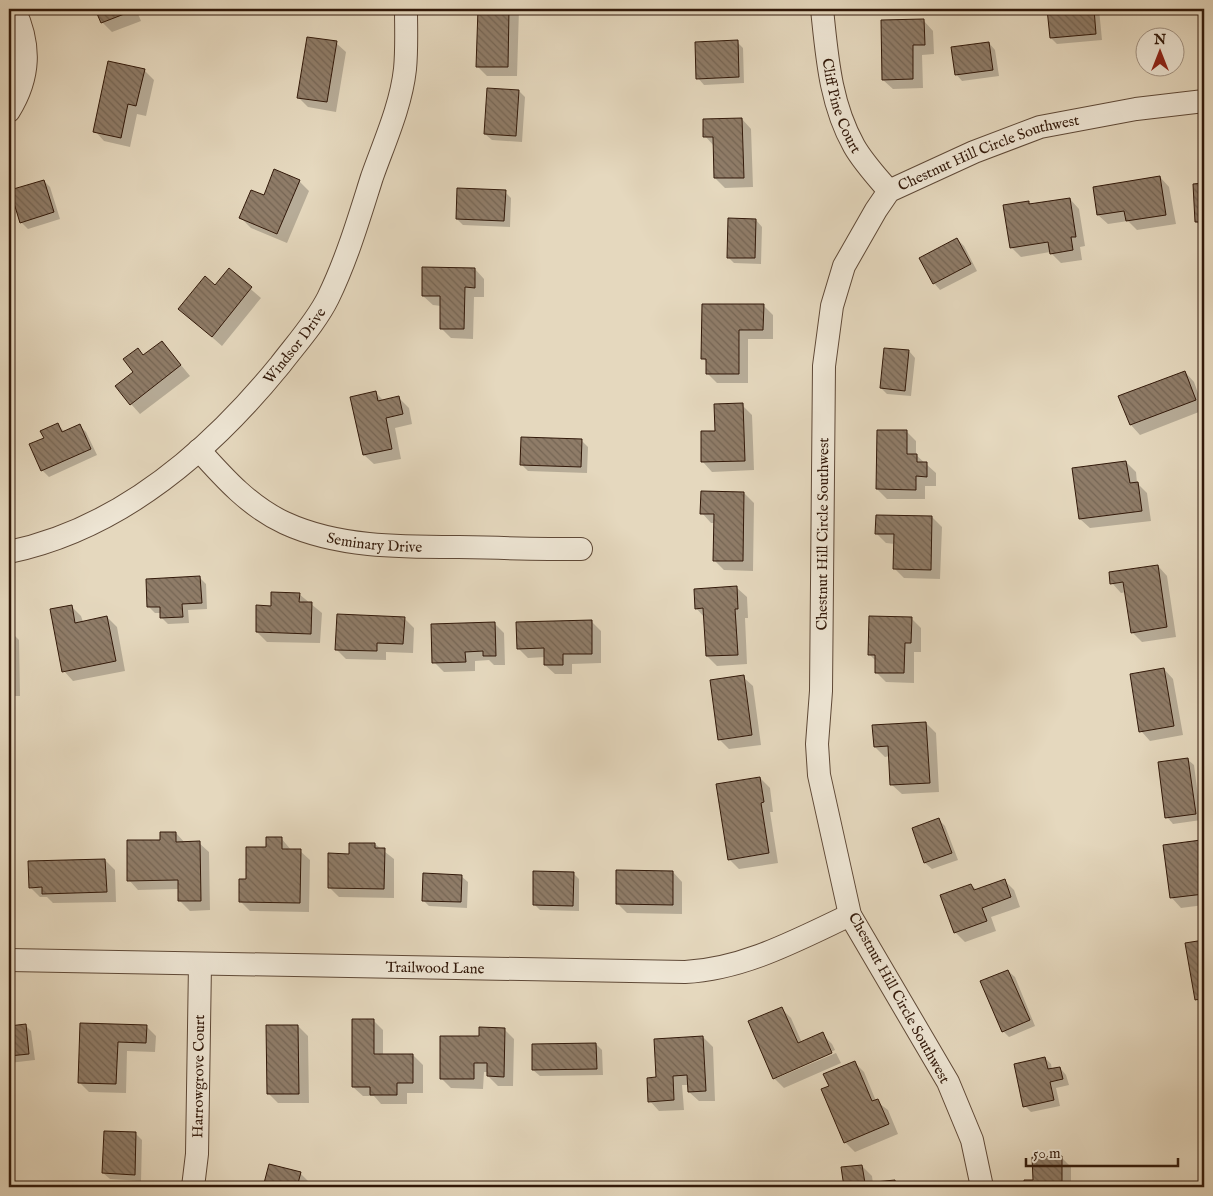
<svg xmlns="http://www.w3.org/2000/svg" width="1213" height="1196" font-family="'IM FELL English',serif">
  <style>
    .shadow { fill: #0003 }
    .building { fill: url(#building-back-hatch); stroke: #32190a }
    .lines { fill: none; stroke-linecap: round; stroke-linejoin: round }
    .minor-casing { stroke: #5f4937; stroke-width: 24 }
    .minor { stroke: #eee6d5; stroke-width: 22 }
    .labels { text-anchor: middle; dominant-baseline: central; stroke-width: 4; stroke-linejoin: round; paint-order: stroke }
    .street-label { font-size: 15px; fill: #32190a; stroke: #eee6d5 }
  </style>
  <defs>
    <pattern id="building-back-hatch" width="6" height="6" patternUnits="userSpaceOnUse" patternTransform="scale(1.25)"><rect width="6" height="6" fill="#8f7c68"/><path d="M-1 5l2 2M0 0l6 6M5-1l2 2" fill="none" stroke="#756554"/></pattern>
  </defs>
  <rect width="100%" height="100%" fill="#e5d8be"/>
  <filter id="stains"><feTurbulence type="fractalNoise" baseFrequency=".004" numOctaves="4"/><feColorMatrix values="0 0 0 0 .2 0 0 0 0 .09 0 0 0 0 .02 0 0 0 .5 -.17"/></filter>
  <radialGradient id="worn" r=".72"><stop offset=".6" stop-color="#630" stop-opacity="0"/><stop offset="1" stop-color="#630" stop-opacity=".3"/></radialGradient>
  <path class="shadow" d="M97 9H136L141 21 112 32 102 22Z
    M479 9H519L517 76H487L477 66Z
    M677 9H726V11L681 12Z
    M1048 9H1099L1102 40 1057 44 1051 38Z
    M924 21 933 31 934 54 922 55 923 88 893 89 883 80Z
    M737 42 743 48 744 83 704 85 698 78Z
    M336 43 346 52 336 112 308 107 298 97Z
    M989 43 995 50 999 76 962 81 956 74Z
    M144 70 154 80 146 116 137 114 130 147 104 141 95 131Z
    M519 91 525 97 522 142 492 140 485 134Z
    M742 119 751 129 753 187 725 188 715 178 714 146 705 136Z
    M1160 177 1169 187 1176 224 1137 230 1128 221 1108 224 1098 215Z
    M44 181 50 187 60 219 28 229 21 222Z
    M299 181 309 191 287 243 251 228 241 218 264 197Z
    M1194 185H1204V228L1196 222Z
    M505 192 511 198 510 227 463 225 457 219Z
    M1070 199 1079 209 1085 246 1080 247 1082 260 1061 263 1050 252 1021 257 1011 247 1028 202 1032 205Z
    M756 220 762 227 761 264 734 263 728 257Z
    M957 239 964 246 977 271 940 290 934 283Z
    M475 269 484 279V297H474L473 339 451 338 441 328V306L433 305 423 296Z
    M229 270 261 298 222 346 180 309 215 286Z
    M763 305 773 315V339H748V383H717L707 373V363L703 358Z
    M162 342 190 376 140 414 131 404 138 350 144 356Z
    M909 351 915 358 911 396 887 394 881 388Z
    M1185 372 1194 382 1204 410 1140 435 1131 425Z
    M376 393 384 401 399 398 409 408 412 424 395 428 401 459 374 464 364 455Z
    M742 405 752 415 754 470 712 472 703 462 716 432Z
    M58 425 64 431 80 426 86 432 97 455 49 477 42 470 31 445 45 439Z
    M906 431 916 441V455L936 473V486H925V499H887L877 489Z
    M582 441 588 447 587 473 528 471 522 465Z
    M1126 462 1136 472 1137 483 1147 493 1151 521 1090 528 1080 519Z
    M744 493 754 503 753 571 724 570 714 560 715 523H711L702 513Z
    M932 517 942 527 940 579 904 578 895 569V544L886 543 877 534Z
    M1158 566 1167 576 1176 637 1142 642 1132 632 1126 592 1121 593 1112 583Z
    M200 578 206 584 207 609 188 610 189 623 168 624 161 617V613H155L149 607Z
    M737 588 747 597 748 618H745L747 664 717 666 707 656 705 618 696 608Z
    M299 594 322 613 320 643 267 642 257 632 272 607Z
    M71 606 81 616 83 622 107 617 117 627 125 671 73 681 64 671Z
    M404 618 414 628 413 653 386 652V660L346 659 336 649Z
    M911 618 921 628V652H914V683L886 682 876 672V661L869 654Z
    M591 621 601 631V663L572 664V674H555L545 665V657L528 658 518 648Z
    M494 623 504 633 505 665H494L489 660 475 661V671L444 672 434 662Z
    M9 630 19 640 20 696H9Z
    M1164 669 1173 679 1183 735 1150 741 1141 731Z
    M743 677 753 686 761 745 729 749 719 739Z
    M926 723 936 733 939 792 902 794 892 785 890 756 885 757 875 747Z
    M1187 759 1194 765 1201 820 1173 824 1167 817Z
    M760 778 770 788 773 812H770L778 863 739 869 729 859Z
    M939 820 945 826 958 860 932 869 925 863 913 829Z
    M176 833 185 843H199L209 852 210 910 190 911 180 901V889L138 890 129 880 161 841Z
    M281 838 291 850 300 851 310 860 309 912 250 911 240 901 247 880 267 849Z
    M1201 841 1204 844V905L1181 908 1172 898 1165 846Z
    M375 844 394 859V898L339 897 329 887 350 855Z
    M105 860 115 870 116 902 53 903 47 897H40L30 887Z
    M673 872 682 882V914L627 913 617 903Z
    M573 873 579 879V911L540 910 534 904Z
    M461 876 468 882 467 908 429 906 423 900Z
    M1004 880 1014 890 1020 907 991 917 996 931 965 942 955 932 971 885 977 890Z
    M1204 941V1008L1196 999 1187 944Z
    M1008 971 1015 977 1035 1026 1009 1037 1003 1031Z
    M781 1008 791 1018 802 1043 822 1034 832 1044 835 1050 777 1076V1078L836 1053 841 1063 784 1088 774 1078Z
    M374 1021 383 1030V1055H413L423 1065V1093H407V1104H381L374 1096H363L353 1087Z
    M25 1025 31 1031 35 1060 9 1063V1027Z
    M81 1025 146 1026 156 1036 155 1052 127 1051 126 1093 89 1092 80 1083Z
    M298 1026 308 1036 309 1103H278L268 1093Z
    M504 1029 514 1039 513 1086H498L488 1076V1072H484L483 1089 451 1088 441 1078 480 1038Z
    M703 1037 713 1047 715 1101H699L689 1092V1085H682L684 1110 659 1111 650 1101 657 1078Z
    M596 1044 602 1050 603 1075 540 1076 533 1070Z
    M1045 1058 1051 1064 1052 1070 1060 1068 1066 1075 1069 1085 1056 1088 1060 1106 1031 1112 1025 1106Z
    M854 1062 864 1072 876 1101 888 1110 898 1134 855 1152 845 1142 830 1087Z
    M136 1134 142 1140 141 1181 110 1179 103 1173Z
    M1061 1157 1071 1167V1187H1025V1181H1034Z
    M270 1165 300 1173 310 1183 309 1187H264Z
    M862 1166 872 1176 873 1184 895 1181 901 1187H845L843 1168Z"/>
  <path class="building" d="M95 9H131L132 11 101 23Z
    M478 9H509L508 67H476Z
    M1047 9H1094L1096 34 1050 38Z
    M924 19 925 45H913V79L882 80 881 20Z
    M307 37 337 41 327 102 297 98Z
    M738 40 739 77 696 79 695 42Z
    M989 42 993 70 955 75 951 47Z
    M108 61 145 69 136 106 128 104 121 138 93 132Z
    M487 88 519 90 516 136 484 134Z
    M742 118 744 178H714L713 137H703V119Z
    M274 169 300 180 277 234 239 218 251 190 264 195Z
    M1160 176 1166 215 1126 221 1124 211 1097 215 1093 187Z
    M44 180 54 212 20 223 10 190Z
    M1204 183V222H1195L1193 184Z
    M457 188 506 190 504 221 456 219Z
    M1070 198 1076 237H1071L1073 250 1050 254 1048 242 1010 248 1003 205 1029 201V204Z
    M728 218 756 219 755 258H727Z
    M957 238 971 264 933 284 919 258Z
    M422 267 475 268V288L465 287 464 329H440V296H422Z
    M229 268 252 287 212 337 178 309 205 276 215 285Z
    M702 304H764L763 330H739V374H706V359H701Z
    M162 341 181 365 130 405 115 386 133 372 123 359 138 348 143 355Z
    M884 348 909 350 905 391 880 388Z
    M1185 371 1196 400 1130 425 1118 396Z
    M376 391 378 401 399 396 403 414 386 418 392 449 363 455 350 397Z
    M743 403 745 461 701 462V431H715L714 404Z
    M58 423 62 432 80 424 91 449 41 471 29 444 44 438 40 431Z
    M877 430H907V454H917V462H927V477L916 476V490L876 489Z
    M521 437 582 439 581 467 520 465Z
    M1126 461 1130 483 1138 482 1142 511 1079 519 1072 468Z
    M701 491 744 492 743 561H713L714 514H700Z
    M876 515 932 516 931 570 893 569 894 534H875Z
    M1158 565 1167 627 1131 633 1123 582 1110 584 1109 572Z
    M200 576 202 603 182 604 183 617 160 618V607H147L146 579Z
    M737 586 738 609H735L738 655 706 656 703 608 695 609 694 589Z
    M271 592 300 593 299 602H312L311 634 256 632V605L271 606Z
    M72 605 75 623 107 616 116 661 62 672 50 609Z
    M337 614 405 617 403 644 377 643V651L335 650Z
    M869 616 912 617 911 643H905L904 673H875V655H868Z
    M592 620V654H563V665H544V648L517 649 516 622Z
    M495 622 496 656H483V651L465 652 466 662 432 663 431 624Z
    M9 629H10L11 686H9Z
    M1164 668 1174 726 1139 732 1130 674Z
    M744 675 752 735 718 740 710 680Z
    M926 722 930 783 890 785 888 746 874 747 872 725Z
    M1188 758 1196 814 1165 818 1158 762Z
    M760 777 764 802 761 803 769 853 728 860 716 784Z
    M939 818 952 853 924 863 912 828Z
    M160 832H176V842L200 841 201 901H178V880L127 881V840H160Z
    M266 837H282V849H301L300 903 239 902V879H246V847H266Z
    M1201 840 1204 894 1170 898 1163 845Z
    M349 843H375V848H385L384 889 328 888V853L349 854Z
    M105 859 107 892 42 894V887L29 888 28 861Z
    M616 870 673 871V905L616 904Z
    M533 871 574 872 573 906 533 905Z
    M423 873 462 875 461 902 422 901Z
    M1005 879 1011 897 982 908 987 921 954 933 940 895 971 884 974 890Z
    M1204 940V998L1195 1000 1185 943Z
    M1008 970 1030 1020 1002 1032 980 981Z
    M782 1007 798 1043 823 1032 832 1053 773 1079 748 1021Z
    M352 1019H374V1054H413V1083H397V1095H370V1087H352Z
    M80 1023 147 1025 146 1043 118 1042 116 1084 78 1083Z
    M26 1024 29 1054 9 1056V1026Z
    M266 1025H298L299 1094H267Z
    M479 1027 505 1028 504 1077 487 1076V1063H474V1079H440V1036H479Z
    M703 1036 706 1091 688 1092 687 1075 673 1076 674 1100 648 1102 647 1078 656 1077 654 1039Z
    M596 1043 597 1069 532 1070V1044Z
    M1045 1057 1048 1069 1060 1067 1063 1079 1050 1082 1054 1100 1023 1107 1014 1064Z
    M855 1061 872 1101 878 1099 889 1124 844 1143 821 1089 829 1086 823 1074Z
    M104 1131 136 1132 135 1175 102 1173Z
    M1062 1156V1187H1024V1180H1033L1032 1157Z
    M269 1164 301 1172 297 1187H263Z
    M862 1165 865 1183 895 1180 896 1187H844L841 1167Z"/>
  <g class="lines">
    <g class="minor-casing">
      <g id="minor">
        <path id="s1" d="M822 9C827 56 830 103 854 146 863 162 877 177 889 191"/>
        <path d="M9 111C30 77 31 45 14 9"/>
        <path id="s2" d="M199 450C224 478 250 507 285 523 337 547 399 547 456 547 498 548 539 549 581 549"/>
        <path id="s3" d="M9 552C120 529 210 451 280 365 296 344 316 322 328 298 347 259 359 218 372 177 384 143 401 106 405 69 407 49 406 29 406 9"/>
        <path id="s4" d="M9 960 685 972C744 969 797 940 850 915"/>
        <path id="s5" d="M193 1187 197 1154 200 964"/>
        <path id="s6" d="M982 1187 972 1140 948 1082 850 915 819 775 817 744 821 691 824 366 832 306 844 266 876 210 889 191 974 152 1040 127 1136 109 1204 101"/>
      </g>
    </g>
    <use href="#minor" class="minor"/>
  </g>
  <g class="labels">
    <g class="street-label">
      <text stroke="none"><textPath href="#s1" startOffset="99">Cliff Pine Court</textPath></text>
      <text stroke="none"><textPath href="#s6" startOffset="1154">Chestnut Hill Circle Southwest</textPath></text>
      <text stroke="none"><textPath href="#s3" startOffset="360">Windsor Drive</textPath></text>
      <text stroke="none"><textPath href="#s6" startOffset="689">Chestnut Hill Circle Southwest</textPath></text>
      <text stroke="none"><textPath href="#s2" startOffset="206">Seminary Drive</textPath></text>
      <text stroke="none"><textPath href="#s4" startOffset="426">Trailwood Lane</textPath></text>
      <text transform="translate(899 998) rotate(61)">Chestnut Hill Circle Southwest</text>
      <text stroke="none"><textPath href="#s5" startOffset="111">Harrowgrove Court</textPath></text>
    </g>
  </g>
  <rect width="1213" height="1196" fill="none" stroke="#e5d8be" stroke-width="30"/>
  <rect x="10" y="10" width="1193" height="1176" fill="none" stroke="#32190a" stroke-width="2.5"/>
  <rect x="15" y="15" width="1183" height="1166" fill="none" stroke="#32190a"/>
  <g transform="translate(1160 52)"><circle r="24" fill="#eee6d5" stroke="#a39484"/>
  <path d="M0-4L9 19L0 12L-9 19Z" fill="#8f2418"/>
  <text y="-8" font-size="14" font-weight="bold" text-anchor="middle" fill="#32190a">N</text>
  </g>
  <path d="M1026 1158v8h152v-8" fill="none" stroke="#32190a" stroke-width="2.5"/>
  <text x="1033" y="1158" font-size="15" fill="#32190a" stroke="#eee6d5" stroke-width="4" paint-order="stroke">50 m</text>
  <rect width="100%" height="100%" filter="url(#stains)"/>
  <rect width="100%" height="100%" fill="url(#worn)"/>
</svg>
